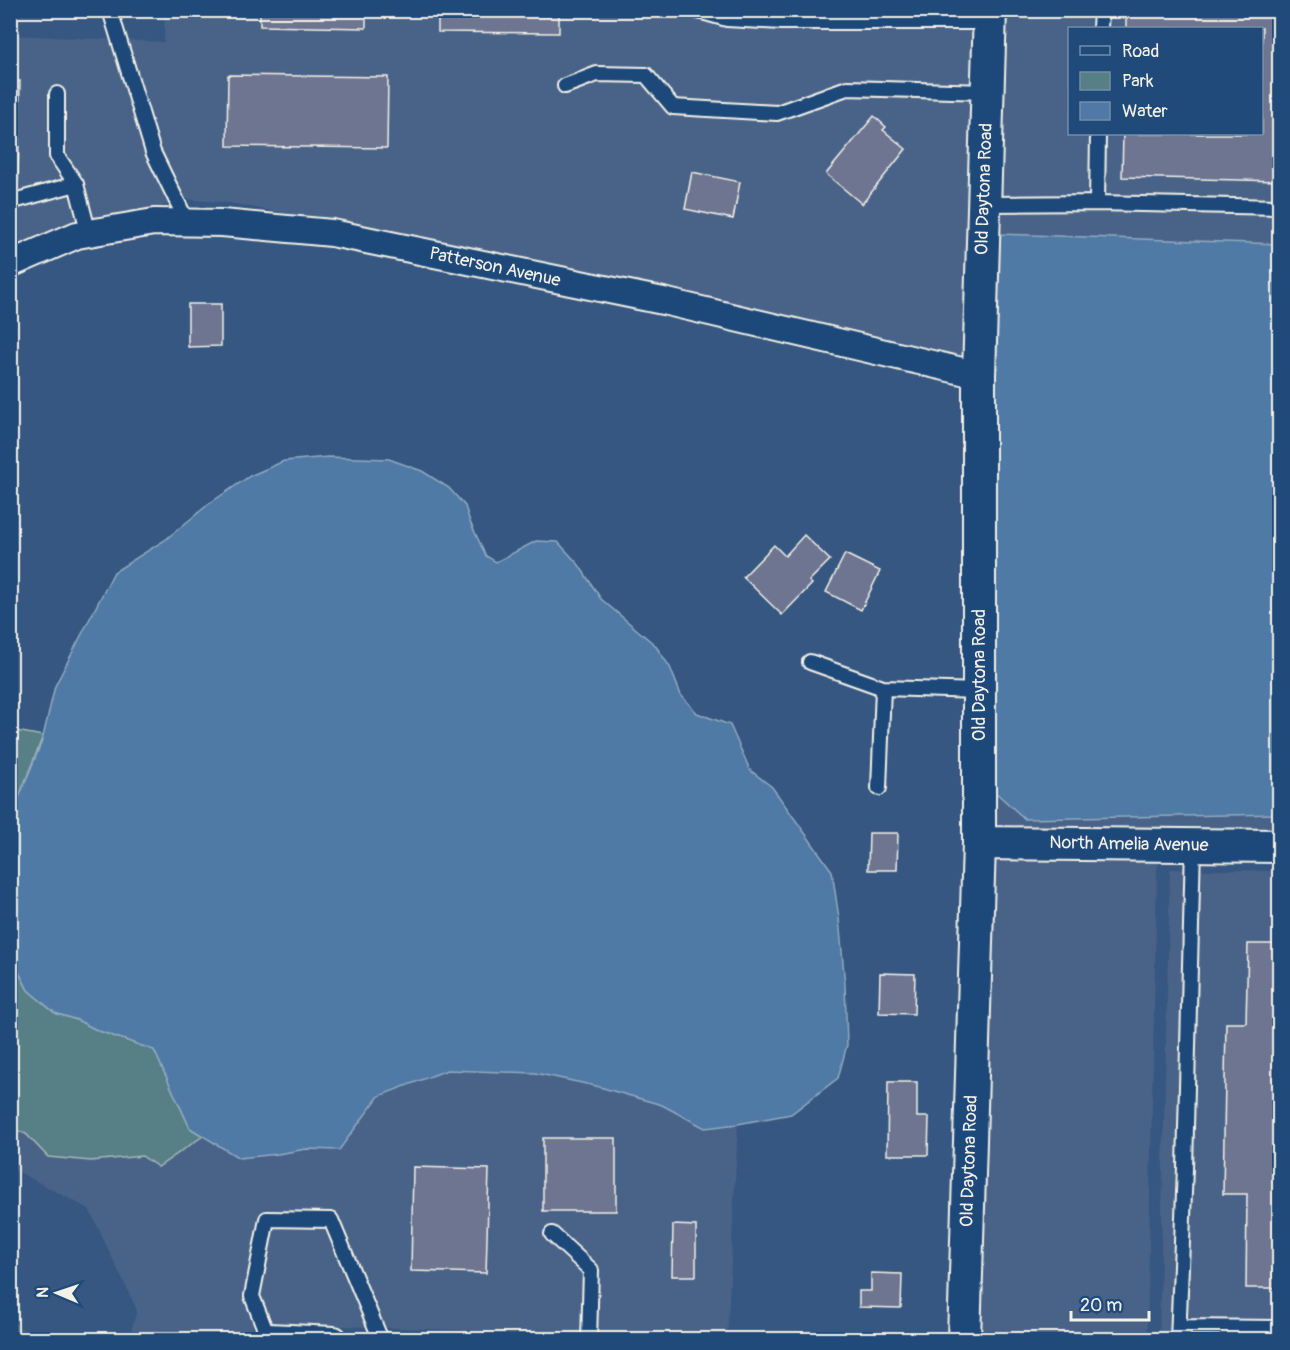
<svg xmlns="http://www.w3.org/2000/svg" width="1290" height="1350" font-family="Pangolin,sans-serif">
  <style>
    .built { fill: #496388; fill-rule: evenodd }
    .green { fill: #577f86; stroke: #a6b8b7; stroke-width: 1.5 }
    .water { fill: #507aa5; stroke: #92aac0; stroke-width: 1.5 }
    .building { fill: #6d7491; stroke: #f4f1e8; stroke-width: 1.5 }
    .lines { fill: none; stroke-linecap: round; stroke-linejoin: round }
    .service-casing { stroke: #f4f1e8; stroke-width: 18 }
    .minor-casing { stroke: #f4f1e8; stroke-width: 30 }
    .tertiary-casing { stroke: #f4f1e8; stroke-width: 36 }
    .service { stroke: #1f4a7a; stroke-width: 14 }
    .minor { stroke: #1f4a7a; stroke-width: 26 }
    .tertiary { stroke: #1f4a7a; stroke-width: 32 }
    .labels { text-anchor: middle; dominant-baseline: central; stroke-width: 4.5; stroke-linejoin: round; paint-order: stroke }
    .street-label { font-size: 18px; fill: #f4f1e8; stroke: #1f4a7a }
  </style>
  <rect width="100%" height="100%" fill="#365781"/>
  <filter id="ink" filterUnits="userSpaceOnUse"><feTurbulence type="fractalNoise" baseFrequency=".0167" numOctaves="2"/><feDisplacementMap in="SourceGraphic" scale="12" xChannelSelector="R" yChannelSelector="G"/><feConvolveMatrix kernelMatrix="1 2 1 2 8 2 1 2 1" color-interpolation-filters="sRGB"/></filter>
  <g filter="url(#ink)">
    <path class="built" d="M165 10 974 11 965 357 666 288 335 220 298 216 230 203 184 199 157 208 70 223 11 249V35L164 42Z
      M1005 11H1279V244L999 234ZM1070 28H1262V134H1070Z
      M994 791 1025 819 1279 814V832L994 830Z
      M994 857 1166 858 1159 862 1157 869 1147 1339 979 1340Z
      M1170 869 1279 871V1339L1159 1340Z
      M447 1070 535 1073 596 1086 662 1105 705 1128 738 1124 727 1339 253 1323 252 1339H129L137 1310 89 1209 11 1168 10 1128 26 1134 48 1157 91 1161 142 1156 158 1167 203 1136 239 1158 278 1154 306 1149 339 1150 379 1096Z
      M11 1320 35 1339H11Z"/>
    <path class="green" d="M11 730 43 736 11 817Z
      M10 956 28 990 55 1013 77 1020 99 1031 154 1050 190 1128 203 1136 158 1167 142 1156 91 1161 48 1157 26 1134 11 1128Z"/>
    <path class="water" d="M999 234 1279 244V814L1025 819 994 791V417L995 373 998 365H996Z
      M328 457 389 459 422 471 449 488 465 506 470 522 486 556 496 562 536 541 558 542 579 565 601 599 655 645 670 667 681 695 697 713 730 725 750 770 772 787 832 871 839 918 845 985 847 1045 838 1078 791 1114 738 1124 705 1128 662 1105 596 1086 535 1073 447 1070 379 1096 339 1150 306 1149 278 1154 239 1158 190 1128 154 1050 99 1031 77 1020 55 1013 28 990 11 956V817L42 741 55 686 114 572 165 540 210 503 250 476 284 461Z"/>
    <path class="building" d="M260 10H366V28L260 26Z
      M435 10H559V33L438 32V18H434Z
      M1126 10H1280V181L1122 177 1123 134H1262V28H1126Z
      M228 75 388 77 387 148 227 146Z
      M10 81H20L18 181H10Z
      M874 116 886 127 883 130 906 149 862 204 826 174Z
      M692 172 740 182 733 219 685 209Z
      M188 304H221V346L188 347Z
      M804 535 830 560 809 581 812 584 782 615 743 577 774 545 785 556Z
      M845 554 880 571 861 610 826 592Z
      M869 833H898L897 870H868Z
      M1248 944H1279L1280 1288H1246L1247 1194H1223L1226 1023H1246Z
      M880 973 915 974 914 1014 879 1013Z
      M888 1082H917V1117H929L928 1155H887Z
      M543 1138H616V1211H543Z
      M413 1167 489 1169 486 1273 411 1271Z
      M673 1225 696 1226V1276H672Z
      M871 1273 902 1274 901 1308 859 1307V1291H871Z"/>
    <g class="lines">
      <g class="service-casing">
        <path id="service" d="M110 10 153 152 187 222
          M695 10 727 19 782 22H989
          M1100 28 1101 10
          M565 86 597 74 646 75 673 107 777 113 847 88 987 92
          M57 94V156L76 184
          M10 202 76 184 89 234
          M1097 203 1098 134
          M984 204 1097 203 1280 207
          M810 662 883 688 979 691
          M879 788 883 688
          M552 1234 591 1270 589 1340
          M1179 1327 1280 1328
          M268 1337 252 1296 267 1219 331 1220 381 1340
          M1178 1340 1185 1168 1193 845"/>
      </g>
      <g class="minor-casing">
        <path id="minor" d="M10 264 77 235 154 222 222 223 332 233 663 301 979 375
          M268 1337 334 1340"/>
      </g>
      <g class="tertiary-casing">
        <path id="tertiary" d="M979 843 1280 846
          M964 1340 979 843V375L990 10"/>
      </g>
      <use href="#service" class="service"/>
      <use href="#minor" class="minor"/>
      <use href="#tertiary" class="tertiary"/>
    </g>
  </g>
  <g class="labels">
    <g class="street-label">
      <text transform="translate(984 189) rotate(-88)">Old Daytona Road</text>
      <text transform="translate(495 267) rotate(12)">Patterson Avenue</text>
      <text transform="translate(979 675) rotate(-90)">Old Daytona Road</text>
      <text transform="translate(1129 844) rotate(1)">North Amelia Avenue</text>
      <text transform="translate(969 1161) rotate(-88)">Old Daytona Road</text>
    </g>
  </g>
  <rect width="1290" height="1350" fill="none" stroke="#1f4a7a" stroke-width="36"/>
  <rect x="18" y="18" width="1254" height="1314" fill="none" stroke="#f4f1e8" stroke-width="2" filter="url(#ink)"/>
  <rect x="1068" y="27" width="195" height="108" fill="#1f4a7a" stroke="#748da6" stroke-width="1.5"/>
  <rect x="1080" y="46" width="30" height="9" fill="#1f4a7a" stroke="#748da6" stroke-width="1.5"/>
  <text x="1122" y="57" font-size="18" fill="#f4f1e8">Road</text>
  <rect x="1080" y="72" width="30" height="18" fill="#577f86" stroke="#748da6" stroke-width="1.5"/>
  <text x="1122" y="87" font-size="18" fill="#f4f1e8">Park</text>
  <rect x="1080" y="102" width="30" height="18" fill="#507aa5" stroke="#748da6" stroke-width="1.5"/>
  <text x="1122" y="117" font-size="18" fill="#f4f1e8">Water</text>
  <g transform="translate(57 1293) rotate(272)" stroke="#1f4a7a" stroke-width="4.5" paint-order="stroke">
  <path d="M0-4.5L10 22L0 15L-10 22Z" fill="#f4f1e8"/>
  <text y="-9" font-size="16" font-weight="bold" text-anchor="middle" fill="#f4f1e8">N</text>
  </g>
  <path d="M1071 1311v9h78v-9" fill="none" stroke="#f4f1e8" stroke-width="3"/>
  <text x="1080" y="1311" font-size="18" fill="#f4f1e8" stroke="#1f4a7a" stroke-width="4.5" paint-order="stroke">20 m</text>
</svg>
